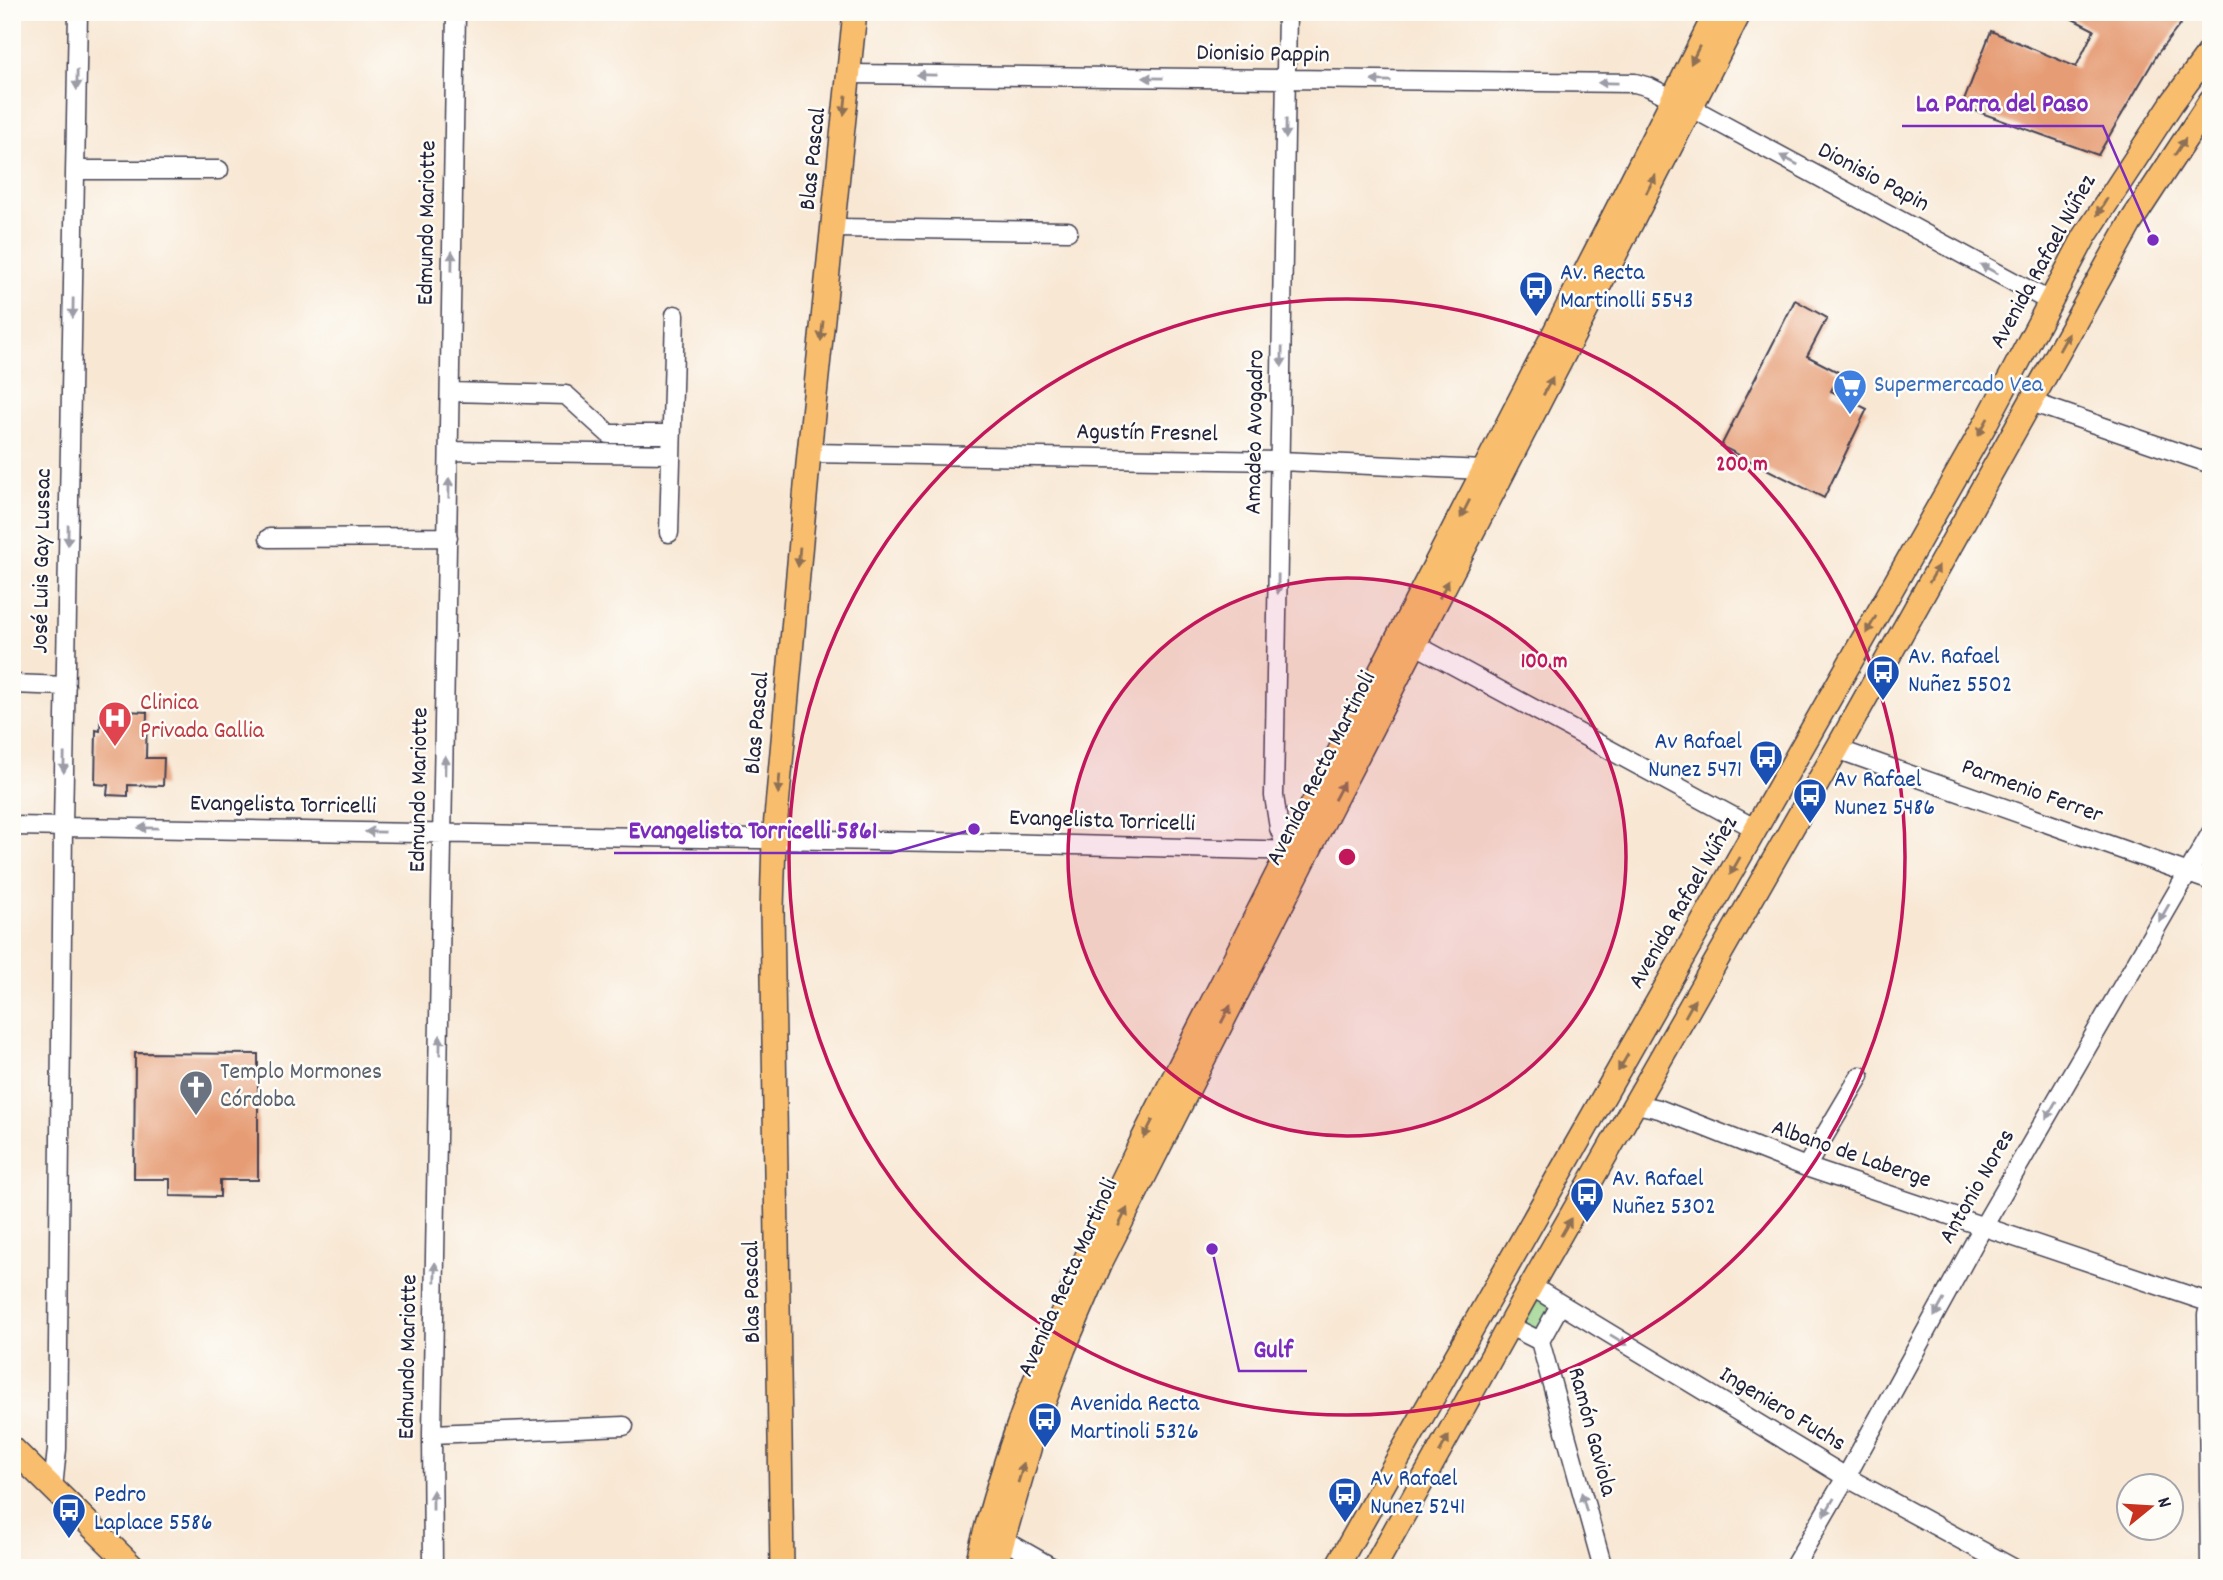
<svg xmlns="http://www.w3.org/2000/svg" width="2223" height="1580" font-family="Dekko,sans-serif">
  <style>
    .green { fill: #95d186; stroke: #5c7a60; stroke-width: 2 }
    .building { fill: #e69d76 }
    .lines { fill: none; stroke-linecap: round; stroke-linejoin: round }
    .minor-casing { stroke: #424052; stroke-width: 21 }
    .major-casing { stroke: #424052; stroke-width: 26 }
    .minor { stroke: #fff; stroke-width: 18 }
    .major { stroke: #f9be6d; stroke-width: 23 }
    .oneway { fill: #8e7054 }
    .oneway2 { fill: #9c9ca7 }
    .ring { fill: none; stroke: #c2185b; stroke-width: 3.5 }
    .labels { text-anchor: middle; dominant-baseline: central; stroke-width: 5; stroke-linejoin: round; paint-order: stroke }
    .street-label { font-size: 24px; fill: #22223b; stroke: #fdfcf7 }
    .transit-label { font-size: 24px; fill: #164399; stroke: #fdfcf7; text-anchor: start }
    .shop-label { font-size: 24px; fill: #366cbe; stroke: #fdfcf7; text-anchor: start }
    .health-label { font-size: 24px; fill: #be3a42; stroke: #fdfcf7; text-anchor: start }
    .worship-label { font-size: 24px; fill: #5b616d; stroke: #fdfcf7; text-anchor: start }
    .centre { fill: #c2185b; stroke: #fdfcf7; stroke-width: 3.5 }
    .ring-label { font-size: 21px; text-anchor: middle; font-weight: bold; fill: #c2185b; stroke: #fdfcf7; stroke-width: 5; stroke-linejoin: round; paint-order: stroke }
    .leader { fill: none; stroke: #7b2cbf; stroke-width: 2.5 }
    .callout-dot { fill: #7b2cbf; stroke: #fdfcf7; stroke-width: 2.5 }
    .callout-label { font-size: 26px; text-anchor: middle; font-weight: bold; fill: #7b2cbf; stroke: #fdfcf7; stroke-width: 5; stroke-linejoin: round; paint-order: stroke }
  </style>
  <rect width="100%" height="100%" fill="#fdfcf7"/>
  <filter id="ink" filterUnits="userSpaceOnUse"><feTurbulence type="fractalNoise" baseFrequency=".0143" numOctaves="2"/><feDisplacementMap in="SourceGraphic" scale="14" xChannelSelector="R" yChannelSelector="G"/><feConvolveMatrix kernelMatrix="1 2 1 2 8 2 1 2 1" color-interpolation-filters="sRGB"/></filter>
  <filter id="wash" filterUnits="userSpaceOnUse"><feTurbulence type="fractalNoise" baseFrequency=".00686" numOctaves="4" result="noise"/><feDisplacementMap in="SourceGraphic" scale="28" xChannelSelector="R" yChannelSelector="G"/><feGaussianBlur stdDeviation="1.57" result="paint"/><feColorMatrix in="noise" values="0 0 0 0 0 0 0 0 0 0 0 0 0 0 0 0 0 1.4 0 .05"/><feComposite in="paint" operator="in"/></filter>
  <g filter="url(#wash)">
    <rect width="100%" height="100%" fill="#f8e7d3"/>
    <path class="green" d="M1537 1298 1555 1308 1541 1336 1521 1325Z"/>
    <g id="blocks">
      <path class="building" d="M2059 12H2190L2158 53 2098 155 1962 106 1991 31 2076 67 2094 30Z
        M1795 300 1827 318 1807 356 1840 373 1831 391 1867 409 1824 498 1721 446Z
        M101 710 147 712 146 758H164L163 786 128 785V796L107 795 108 785 95 784 96 730 100 731Z
        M135 1053 258 1054V1180H220V1197L170 1196V1179H134Z"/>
    </g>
  </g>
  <g filter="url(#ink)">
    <use href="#blocks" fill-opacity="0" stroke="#424052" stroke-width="2"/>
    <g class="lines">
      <g class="minor-casing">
        <path id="minor" d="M1287 12 1274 796 1279 828 1288 851
          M849 74 1635 83 1649 87 1690 107 2049 301
          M75 170H219
          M833 228 1068 231
          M450 392 566 395 609 434H672
          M2031 402 2211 464
          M449 451 671 454
          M809 453 1280 461 1484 470
          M669 533 675 315
          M269 538 448 537
          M1416 645 1756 829
          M12 684 66 686
          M1837 749 2211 881
          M12 826 994 843 1298 851
          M1636 1104 1659 1109 1806 1167 2211 1303
          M1806 1167 1860 1076
          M1531 1286 1846 1477 2013 1568
          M1510 1326 1540 1341 1603 1568
          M1540 1341 1560 1305
          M432 1434 624 1426
          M53 1488 57 1449 63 826 78 12
          M994 1537 1002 1539 1053 1568
          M433 1568 432 1434 456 12
          M1793 1568 1846 1477 1983 1227 2211 833
          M2210 1568 2207 1315 2211 1299"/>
      </g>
      <g class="major-casing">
        <path id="major" d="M12 1448 134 1568
          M782 1568 772 909 774 840 809 453 855 12
          M976 1568C1031 1338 1147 1133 1252 924 1405 619 1565 318 1716 12
          M995 1568 1038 1418 1064 1348 1101 1262 1330 809 1740 12
          M1336 1568 1986 423 2085 236 2172 103 2211 50
          M1374 1568 1531 1286 1837 749 2131 222 2211 100"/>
      </g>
      <use href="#minor" class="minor"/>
      <use href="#major" class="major"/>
    </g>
    <defs><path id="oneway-solid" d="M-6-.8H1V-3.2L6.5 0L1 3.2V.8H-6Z" transform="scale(1.75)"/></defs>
    <g class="oneway">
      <use href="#oneway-solid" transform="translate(1695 55) rotate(116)"/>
      <use href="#oneway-solid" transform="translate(845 105) rotate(96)"/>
      <use href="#oneway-solid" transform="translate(2180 147) rotate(-57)"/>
      <use href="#oneway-solid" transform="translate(1651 184) rotate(-63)"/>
      <use href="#oneway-solid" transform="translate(2102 207) rotate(121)"/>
      <use href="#oneway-solid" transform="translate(822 331) rotate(96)"/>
      <use href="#oneway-solid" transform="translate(2064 342) rotate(-61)"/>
      <use href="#oneway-solid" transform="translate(1548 386) rotate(-63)"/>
      <use href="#oneway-solid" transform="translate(1983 427) rotate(119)"/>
      <use href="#oneway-solid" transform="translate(1465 509) rotate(117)"/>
      <use href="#oneway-solid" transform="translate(799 557) rotate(95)"/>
      <use href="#oneway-solid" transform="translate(1934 574) rotate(-61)"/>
      <use href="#oneway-solid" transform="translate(1444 589) rotate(-63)"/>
      <use href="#oneway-solid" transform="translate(1871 625) rotate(119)"/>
      <use href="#oneway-solid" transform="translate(779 784) rotate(95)"/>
      <use href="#oneway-solid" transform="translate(1339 791) rotate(-62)"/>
      <use href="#oneway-solid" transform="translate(1735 866) rotate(120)"/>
      <use href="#oneway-solid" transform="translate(1690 1008) rotate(-61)"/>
      <use href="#oneway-solid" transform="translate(1226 1014) rotate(-62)"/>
      <use href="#oneway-solid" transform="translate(1623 1063) rotate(120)"/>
      <use href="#oneway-solid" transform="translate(1148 1129) rotate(117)"/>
      <use href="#oneway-solid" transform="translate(1123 1217) rotate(-64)"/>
      <use href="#oneway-solid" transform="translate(1566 1227) rotate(-60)"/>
      <use href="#oneway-solid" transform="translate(1444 1444) rotate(-61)"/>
      <use href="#oneway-solid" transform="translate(1021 1473) rotate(-73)"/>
    </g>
    <g class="oneway2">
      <use href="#oneway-solid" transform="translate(926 75) rotate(-179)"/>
      <use href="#oneway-solid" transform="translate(1153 78) rotate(-179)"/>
      <use href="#oneway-solid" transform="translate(77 80) rotate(91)"/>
      <use href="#oneway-solid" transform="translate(1381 81) rotate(-179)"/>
      <use href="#oneway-solid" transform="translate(1608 83) rotate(-179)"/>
      <use href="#oneway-solid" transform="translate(1286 129) rotate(91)"/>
      <use href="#oneway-solid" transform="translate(1789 160) rotate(-152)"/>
      <use href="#oneway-solid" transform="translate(452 261) rotate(-89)"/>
      <use href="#oneway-solid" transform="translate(1989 269) rotate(-152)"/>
      <use href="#oneway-solid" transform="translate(73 308) rotate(91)"/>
      <use href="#oneway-solid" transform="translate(1282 357) rotate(91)"/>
      <use href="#oneway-solid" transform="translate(449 488) rotate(-89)"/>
      <use href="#oneway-solid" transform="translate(68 535) rotate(91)"/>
      <use href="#oneway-solid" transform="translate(1278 584) rotate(91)"/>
      <use href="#oneway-solid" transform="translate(64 763) rotate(91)"/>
      <use href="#oneway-solid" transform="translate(445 765) rotate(-89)"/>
      <use href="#oneway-solid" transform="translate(148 828) rotate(-179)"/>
      <use href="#oneway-solid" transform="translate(375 832) rotate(-179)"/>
      <use href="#oneway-solid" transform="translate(2164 913) rotate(120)"/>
      <use href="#oneway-solid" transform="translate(440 1045) rotate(-89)"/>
      <use href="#oneway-solid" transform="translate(2051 1110) rotate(120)"/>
      <use href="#oneway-solid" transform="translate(435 1272) rotate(-89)"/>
      <use href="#oneway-solid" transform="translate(1939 1308) rotate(119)"/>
      <use href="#oneway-solid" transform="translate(1619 1340) rotate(31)"/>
      <use href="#oneway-solid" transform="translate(433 1500) rotate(-90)"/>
      <use href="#oneway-solid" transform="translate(1584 1502) rotate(-105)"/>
      <use href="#oneway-solid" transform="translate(1829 1507) rotate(120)"/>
    </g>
  </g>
  <circle cx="1347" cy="857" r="279" fill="#c2185b" fill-opacity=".12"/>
  <g class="ring">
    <circle cx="1347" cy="857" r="279"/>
    <circle cx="1347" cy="857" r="558"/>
  </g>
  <defs>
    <g id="bus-pin" transform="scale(1.75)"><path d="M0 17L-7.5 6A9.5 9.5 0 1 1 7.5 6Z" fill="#1a4fb4" stroke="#fdfcf7"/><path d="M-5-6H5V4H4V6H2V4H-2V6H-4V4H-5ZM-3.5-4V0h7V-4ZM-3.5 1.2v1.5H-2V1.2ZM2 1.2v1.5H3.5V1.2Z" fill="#fff"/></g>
    <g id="supermarket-pin" transform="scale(1.75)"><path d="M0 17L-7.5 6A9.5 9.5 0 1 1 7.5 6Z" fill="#3f7fe0" stroke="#fdfcf7"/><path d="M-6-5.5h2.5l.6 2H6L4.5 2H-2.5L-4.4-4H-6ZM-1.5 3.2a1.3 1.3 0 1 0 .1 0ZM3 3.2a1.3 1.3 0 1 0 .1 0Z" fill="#fff"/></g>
    <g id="hospital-pin" transform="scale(1.75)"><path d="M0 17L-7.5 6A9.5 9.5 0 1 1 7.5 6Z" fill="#e0444e" stroke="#fdfcf7"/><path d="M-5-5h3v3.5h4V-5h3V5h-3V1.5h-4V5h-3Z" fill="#fff"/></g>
    <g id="church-pin" transform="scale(1.75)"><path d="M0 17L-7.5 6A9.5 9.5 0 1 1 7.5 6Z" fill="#6b7280" stroke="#fdfcf7"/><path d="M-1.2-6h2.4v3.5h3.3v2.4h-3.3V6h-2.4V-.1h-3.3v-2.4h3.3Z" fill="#fff"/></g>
  </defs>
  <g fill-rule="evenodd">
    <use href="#bus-pin" x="1536" y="288"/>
    <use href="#supermarket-pin" x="1850" y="386"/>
    <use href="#bus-pin" x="1883" y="672"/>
    <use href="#hospital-pin" x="115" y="718"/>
    <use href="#bus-pin" x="1766" y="757"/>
    <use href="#bus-pin" x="1810" y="795"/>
    <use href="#church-pin" x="196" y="1087"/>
    <use href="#bus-pin" x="1587" y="1194"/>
    <use href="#bus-pin" x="1045" y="1419"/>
    <use href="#bus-pin" x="1345" y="1494"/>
    <use href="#bus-pin" x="69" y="1510"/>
  </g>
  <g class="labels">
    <g class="street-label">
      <text transform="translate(1263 55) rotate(1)">Dionisio Pappin</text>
      <text transform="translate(814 159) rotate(-84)">Blas Pascal</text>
      <text transform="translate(1873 178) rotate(28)">Dionisio Papin</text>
      <text transform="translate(428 223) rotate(-89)">Edmundo Mariotte</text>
      <text transform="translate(2044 262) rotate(-61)">Avenida Rafael Núñez</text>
      <text transform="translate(1256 432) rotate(-89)">Amadeo Avogadro</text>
      <text transform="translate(1147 434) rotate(1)">Agustín Fresnel</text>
      <text transform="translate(43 561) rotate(-89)">José Luis Gay Lussac</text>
      <text transform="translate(758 723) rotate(-85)">Blas Pascal</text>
      <text transform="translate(1322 769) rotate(-63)">Avenida Recta Martinoli</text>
      <text transform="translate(420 790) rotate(-89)">Edmundo Mariotte</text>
      <text transform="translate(2032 792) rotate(20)">Parmenio Ferrer</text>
      <text transform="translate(283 806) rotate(1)">Evangelista Torricelli</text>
      <text transform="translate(1102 822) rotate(2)">Evangelista Torricelli</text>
      <text transform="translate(1684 903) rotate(-60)">Avenida Rafael Núñez</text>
      <text transform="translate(1851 1155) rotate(19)">Albano de Laberge</text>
      <text transform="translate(1978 1187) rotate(-60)">Antonio Nores</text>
      <text transform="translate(1069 1278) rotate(-66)">Avenida Recta Martinoli</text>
      <text transform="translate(753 1292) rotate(-91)">Blas Pascal</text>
      <text transform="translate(409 1357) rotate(-89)">Edmundo Mariotte</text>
      <text transform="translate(1782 1410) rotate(31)">Ingeniero Fuchs</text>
      <text transform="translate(1591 1432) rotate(75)">Ramón Gaviola</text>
    </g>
    <g class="transit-label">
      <text x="1560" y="274">Av. Recta<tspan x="1560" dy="28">Martinolli 5543</tspan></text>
      <text x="1908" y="658">Av. Rafael<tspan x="1908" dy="28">Nuñez 5502</tspan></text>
      <text x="1742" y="743" text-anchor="end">Av Rafael<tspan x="1742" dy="28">Nunez 5471</tspan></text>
      <text x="1834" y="781">Av Rafael<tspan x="1834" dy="28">Nunez 5486</tspan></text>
      <text x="1612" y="1180">Av. Rafael<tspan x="1612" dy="28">Nuñez 5302</tspan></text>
      <text x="1070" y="1405">Avenida Recta<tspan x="1070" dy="28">Martinoli 5326</tspan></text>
      <text x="1370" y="1480">Av Rafael<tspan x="1370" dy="28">Nunez 5241</tspan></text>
      <text x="94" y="1496">Pedro<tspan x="94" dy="28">Laplace 5586</tspan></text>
    </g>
    <g class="shop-label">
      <text x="1874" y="386">Supermercado Vea</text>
    </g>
    <g class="health-label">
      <text x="140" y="704">Clinica<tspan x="140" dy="28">Privada Gallia</tspan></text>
    </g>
    <g class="worship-label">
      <text x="220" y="1073">Templo Mormones<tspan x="220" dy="28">Córdoba</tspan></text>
    </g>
  </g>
  <circle cx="1347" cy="857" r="10" class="centre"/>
  <g class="ring-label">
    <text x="1742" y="470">200 m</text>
    <text x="1544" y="667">100 m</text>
  </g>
  <path class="leader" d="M2153 240L2103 126H1902M974 829L891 853H614M1212 1249L1239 1371H1307"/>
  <g class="callout-dot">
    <circle cx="2153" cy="240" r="7"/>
    <circle cx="974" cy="829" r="7"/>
    <circle cx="1212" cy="1249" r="7"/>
  </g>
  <g class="callout-label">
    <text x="2002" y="111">La Parra del Paso</text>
    <text x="753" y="838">Evangelista Torricelli 5861</text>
    <text x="1273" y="1357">Gulf</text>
  </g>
  <rect width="2223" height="1580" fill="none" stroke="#fdfcf7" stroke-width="42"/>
  <g transform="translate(2150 1507) rotate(72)"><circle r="33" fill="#fdfcf7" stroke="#a5a5ac" stroke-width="2"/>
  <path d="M0-5L12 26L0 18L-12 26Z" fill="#c8321e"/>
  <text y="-10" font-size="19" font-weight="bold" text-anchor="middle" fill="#22223b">N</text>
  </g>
</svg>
